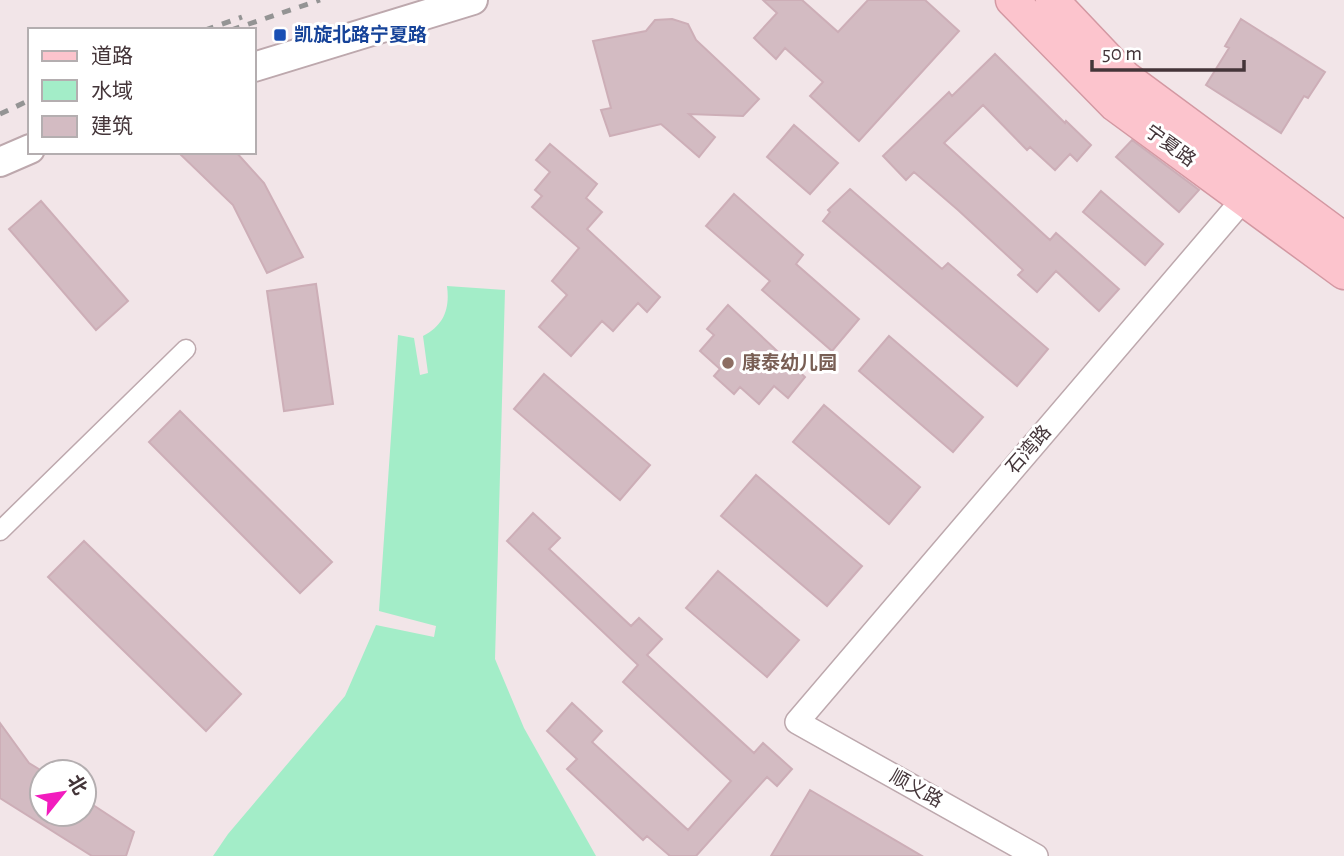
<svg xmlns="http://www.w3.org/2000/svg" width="1344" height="856" font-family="'Alegreya Sans','Noto Sans SC',sans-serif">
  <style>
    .water { fill: #a3edc8 }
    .building { fill: #d3bbc2; stroke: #cdaeb7; stroke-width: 2 }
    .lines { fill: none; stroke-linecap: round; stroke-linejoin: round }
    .pedestrian-casing { stroke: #bda8ad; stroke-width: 21 }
    .minor-casing { stroke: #bda8ad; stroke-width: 26 }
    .tertiary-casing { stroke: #bda8ad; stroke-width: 32 }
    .secondary-casing { stroke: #d398a2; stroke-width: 35 }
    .pedestrian { stroke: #fff; stroke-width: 18 }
    .minor { stroke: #fff; stroke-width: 23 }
    .tertiary { stroke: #fff; stroke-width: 28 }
    .secondary { stroke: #fcc4cd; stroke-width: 32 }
    .rail { stroke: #949494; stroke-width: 5; stroke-dasharray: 9 9; stroke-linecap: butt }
    .transit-dot { fill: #1a4fb4; stroke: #fff; stroke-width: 2.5 }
    .education-dot { fill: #8d6e63; stroke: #fff; stroke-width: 2.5 }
    .labels { text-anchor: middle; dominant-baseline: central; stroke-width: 6; stroke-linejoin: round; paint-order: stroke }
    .transit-label { font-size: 19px; font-weight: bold; fill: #164399; stroke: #fff; text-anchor: start }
    .street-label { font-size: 19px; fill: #443539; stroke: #fff }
    .education-label { font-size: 19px; font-weight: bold; fill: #785e54; stroke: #fff; text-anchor: start }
  </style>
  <rect width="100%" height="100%" fill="#f2e5e8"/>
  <path class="water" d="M447 286 505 290 495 659 524 728 596 856H213L228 834 345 696 376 625 434 637 436 626 379 611 398 335 414 338 420 375 428 373 423 336C444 325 450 309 447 286Z"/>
  <path class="building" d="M763 0H802L838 32 868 0H925L959 31 859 141 810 96 823 82 785 48 776 59 754 38 777 13Z
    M672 19 688 24 696 40 759 99 743 116 689 114 715 137 699 157 661 124 610 136 601 110 611 108 593 41 646 31 655 20Z
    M1241 19 1325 72 1308 98 1304 96 1281 133 1206 85 1229 48 1225 46Z
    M995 54 1065 123 1066 121 1091 145 1077 161 1070 154 1055 170 1030 147 1027 150 983 105 944 143 1050 240 1056 233 1119 289 1099 311 1056 271 1037 292 1018 275 1023 270 958 210 914 172 906 180 883 156 949 92 952 96Z
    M794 125 838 163 810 194 767 157Z
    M1132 140 1199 190 1179 212 1116 157Z
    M550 144 597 184 586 198 602 212 587 229 660 297 647 312 638 303 613 331 602 321 571 356 539 327 567 295 552 281 579 248 532 207 542 196 535 190 550 172 536 160Z
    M178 152H236L264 183 303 257 267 273 233 205Z
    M850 189 942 269 948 263 1048 349 1017 386 823 221 830 212 828 210Z
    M1101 191 1163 244 1145 265 1083 212Z
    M734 194 803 255 796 264 859 319 832 351 762 290 770 281 706 226Z
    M41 201 128 301 96 330 9 229Z
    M316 284 333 404 284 411 267 291Z
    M728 305 805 377 788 398 774 386 759 404 740 387 734 394 714 376 720 369 700 351 714 335 707 329Z
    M889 336 983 417 953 452 859 371Z
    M544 374 650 465 620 500 514 409Z
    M824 405 920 487 889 524 793 442Z
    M180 411 332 562 300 593 149 442Z
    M756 475 862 566 827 606 721 516Z
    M533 513 560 538 549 549 631 626 639 618 662 639 647 655 754 753 763 743 792 769 777 786 767 777 696 856H670L647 836 643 840 567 769 577 759 547 731 572 703 602 731 592 742 688 830 731 781 623 682 638 665 507 541Z
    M84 541 241 694 206 731 48 577Z
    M718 571 799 640 767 677 686 608Z
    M0 723 29 763 42 771V814H84V799L134 832 126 856H92L0 798Z
    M810 790 922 856H771Z"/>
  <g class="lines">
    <g class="pedestrian-casing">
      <path id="pedestrian" d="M0 531 186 349"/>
    </g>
    <g class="minor-casing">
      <path id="minor" d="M1036 856 797 722 1253 188"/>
    </g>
    <g class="tertiary-casing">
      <path id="tertiary" d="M254 67 473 0
        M0 162 30 149"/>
    </g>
    <g class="secondary-casing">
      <path id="secondary" d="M1012 0 1115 105 1344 273
        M1052 0 1125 77 1344 239"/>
    </g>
    <use href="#pedestrian" class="pedestrian"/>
    <use href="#minor" class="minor"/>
    <use href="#tertiary" class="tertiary"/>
    <use href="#secondary" class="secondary"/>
    <path class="rail" d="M205 30 242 17
      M231 30 320 0
      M0 114 30 100"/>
  </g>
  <rect class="transit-dot" x="273" y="28" width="14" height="14" rx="3.5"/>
  <circle class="education-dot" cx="728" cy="363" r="7"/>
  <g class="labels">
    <g class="transit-label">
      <text x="294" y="35">凯旋北路宁夏路</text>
    </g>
    <g class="street-label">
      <text transform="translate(1170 146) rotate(36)">宁夏路</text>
      <text transform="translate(1029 450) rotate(-49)">石湾路</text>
      <text transform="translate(916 789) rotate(29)">顺义路</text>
    </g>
    <g class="education-label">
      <text x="742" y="363">康泰幼儿园</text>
    </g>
  </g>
  <rect x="28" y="28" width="228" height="126" fill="#ffffff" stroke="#b4aeb0" stroke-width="2"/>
  <rect x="42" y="51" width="35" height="10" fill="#fcc4cd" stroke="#b4aeb0" stroke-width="2"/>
  <text x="91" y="63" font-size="21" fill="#443539">道路</text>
  <rect x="42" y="80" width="35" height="21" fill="#a3edc8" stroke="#b4aeb0" stroke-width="2"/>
  <text x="91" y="98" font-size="21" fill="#443539">水域</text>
  <rect x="42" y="116" width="35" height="21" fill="#d3bbc2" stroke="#b4aeb0" stroke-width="2"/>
  <text x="91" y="133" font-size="21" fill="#443539">建筑</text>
  <g transform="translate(63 793) rotate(60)"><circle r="33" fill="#ffffff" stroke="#b4aeb0" stroke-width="2"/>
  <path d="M0-5L12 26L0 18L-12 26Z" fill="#f21cbe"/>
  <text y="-10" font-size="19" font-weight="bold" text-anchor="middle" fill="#443539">北</text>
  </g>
  <path d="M1092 60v10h152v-10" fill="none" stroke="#443539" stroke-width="3.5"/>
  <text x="1102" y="60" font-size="21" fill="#443539" stroke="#ffffff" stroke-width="5" paint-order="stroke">50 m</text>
</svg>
